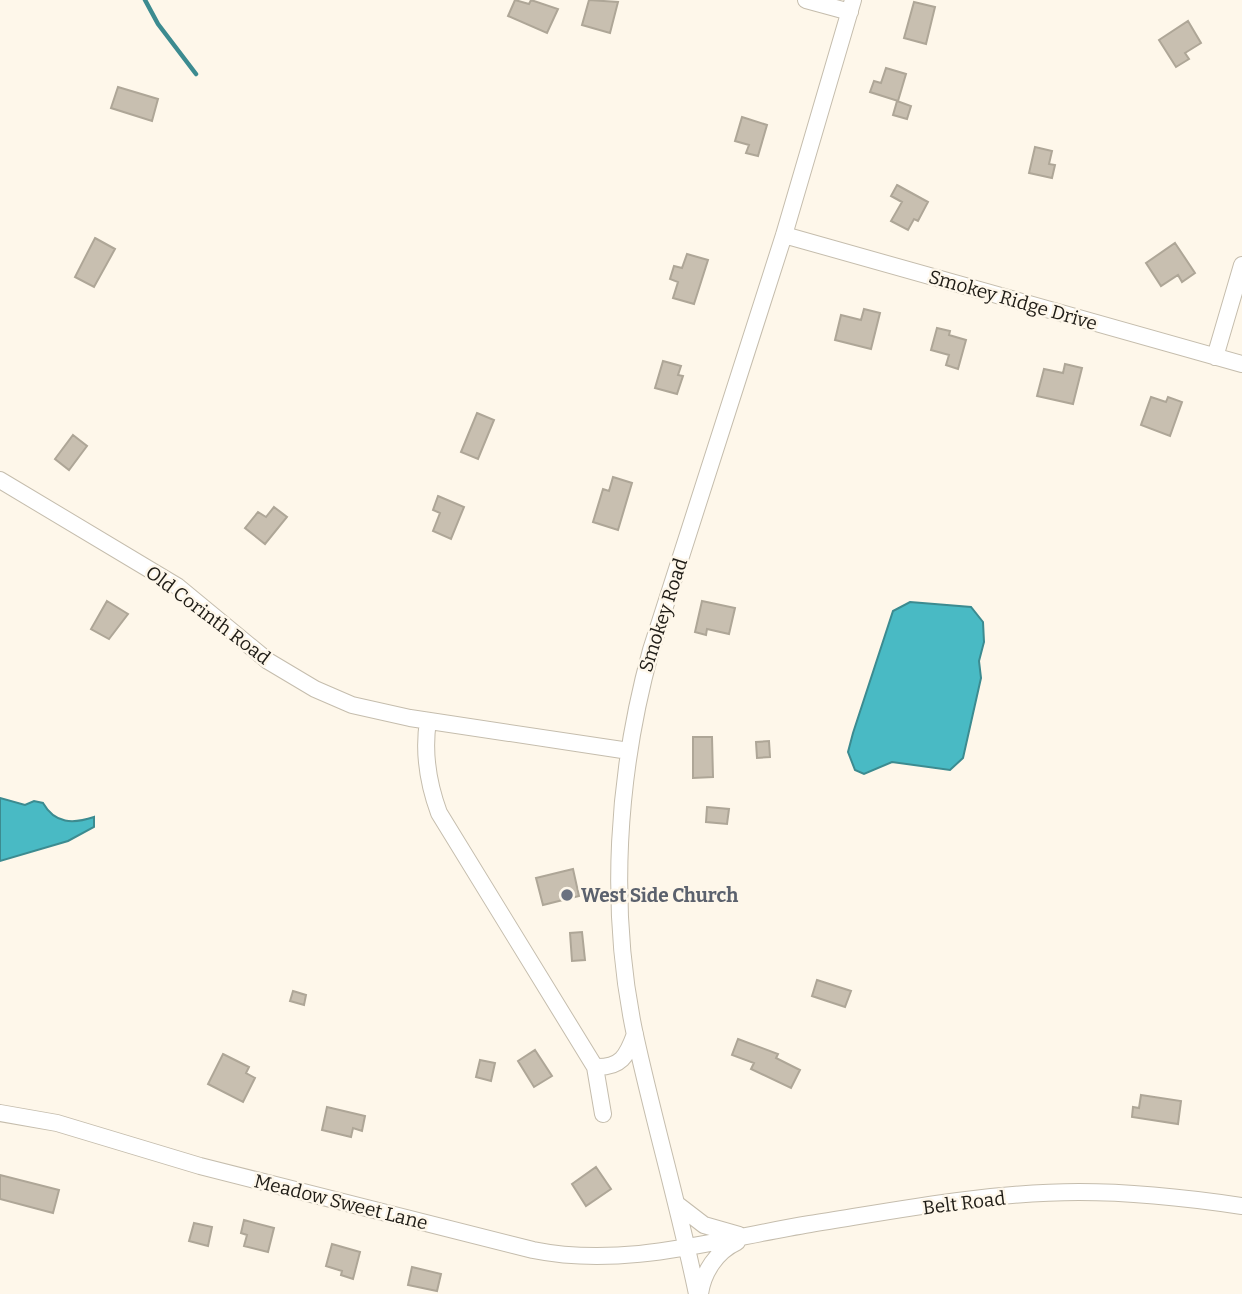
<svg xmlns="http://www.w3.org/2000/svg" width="1242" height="1294" font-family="Bitter,serif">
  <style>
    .water { fill: #49bac4; stroke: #3c8b90; stroke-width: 2 }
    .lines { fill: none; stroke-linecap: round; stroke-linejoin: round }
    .stream { stroke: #3c8b90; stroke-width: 4.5 }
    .building { fill: #c8bfb0; stroke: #aea697; stroke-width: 2 }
    .minor-casing { stroke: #c5bdad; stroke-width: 18 }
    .minor { stroke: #fff; stroke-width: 16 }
    .worship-dot { fill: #6b7280; stroke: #fef7ea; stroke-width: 2.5 }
    .labels { text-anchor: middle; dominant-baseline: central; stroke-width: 5; stroke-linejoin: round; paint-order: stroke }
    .street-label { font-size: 19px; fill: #1f1c16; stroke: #fef7ea }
    .worship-label { font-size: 19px; font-weight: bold; fill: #5b616d; stroke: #fef7ea; text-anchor: start }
  </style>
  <rect width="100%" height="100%" fill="#fef7ea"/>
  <path class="water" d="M910 602 971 607 983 622 984 642 979 661 981 678 963 758 950 770 892 762 864 774 855 770 848 752 853 733 893 611Z
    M0 798 25 805 34 801 43 803C55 824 73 824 94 817V827L68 841 0 861Z"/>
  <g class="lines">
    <path class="stream" d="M145 0 158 24 196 74"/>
  </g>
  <path class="building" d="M515 0 529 4 531 0 558 9 547 33 508 16Z
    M589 0 618 2 610 33 582 25Z
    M914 2 935 7 926 44 904 38Z
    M1188 21 1201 43 1185 53 1189 59 1176 67 1159 40Z
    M886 68 906 74 898 101 870 92 874 81 881 83Z
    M118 87 158 99 152 121 111 108Z
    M897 101 911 106 907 119 893 115Z
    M742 117 767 125 758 156 746 153 749 145 735 141Z
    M1035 147 1052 151 1049 164 1055 165 1052 178 1029 173Z
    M897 185 928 202 918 221 914 219 908 230 891 221 902 202 891 196Z
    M95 238 115 249 94 287 75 277Z
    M1175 243 1195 273 1182 282 1178 275 1161 286 1146 263Z
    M687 254 708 260 694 304 673 298 678 282 670 279 674 266 682 268Z
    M864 309 880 313 871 349 835 340 841 315 861 320Z
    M937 328 950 331 949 335 966 340 958 369 946 365 949 355 931 350Z
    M663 361 681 366 678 375 683 376 677 394 655 388Z
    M1065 364 1082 368 1073 404 1037 396 1044 369 1063 373Z
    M1151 397 1166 402 1168 397 1182 402 1170 436 1141 425Z
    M477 413 494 420 478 459 461 452Z
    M73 435 87 446 69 470 55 459Z
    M613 477 632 483 618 530 593 522 603 489 609 491Z
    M438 496 464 507 451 539 433 531 440 513 433 510Z
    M274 507 287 517 265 544 245 528 258 512 266 517Z
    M107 601 128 614 109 639 91 629Z
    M702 601 735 608 729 634 707 629 706 635 695 632Z
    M693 737H712L713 777 693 778Z
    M769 741 770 757 757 758 756 742Z
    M707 807 729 809 727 824 706 822Z
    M573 869 579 896 543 905 536 878Z
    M582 932 585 960 572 961 570 933Z
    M817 980 851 991 845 1007 812 996Z
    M293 991 306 995 304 1005 290 1001Z
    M738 1039 778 1054 776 1058 800 1070 791 1088 751 1069 754 1063 732 1055Z
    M535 1050 552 1076 534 1087 518 1061Z
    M223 1054 249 1067 246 1073 255 1078 243 1102 208 1084Z
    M480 1060 495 1063 491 1081 476 1077Z
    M1141 1095 1181 1101 1178 1124 1132 1117 1133 1107 1139 1108Z
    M327 1107 365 1116 362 1131 353 1128 351 1137 322 1130Z
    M596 1167 611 1189 586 1206 572 1184Z
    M0 1175 59 1190 53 1213 0 1199Z
    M244 1220 274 1228 268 1252 244 1246 247 1235 241 1233Z
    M194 1223 212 1227 208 1246 189 1241Z
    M332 1244 360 1252 353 1279 341 1275 342 1271 326 1266Z
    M412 1267 441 1274 437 1291 408 1285Z"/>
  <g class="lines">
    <g class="minor-casing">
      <path id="minor" d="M806 0 850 12
        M784 235 1242 364
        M1215 357 1242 265
        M0 480 177 586 268 661 315 689 352 705 410 718 629 751
        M428 721C423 753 428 783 439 813L595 1067 603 1114
        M595 1067C621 1068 627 1056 635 1034
        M0 1113 57 1123 200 1166 533 1250C626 1269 718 1239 810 1224 898 1210 989 1192 1079 1192 1134 1192 1188 1198 1242 1206
        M678 1205 704 1225 739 1235
        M697 1294C679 1207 654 1122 635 1035 608 908 617 774 651 650L784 235 853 0
        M700 1294C703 1272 717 1251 737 1242"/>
    </g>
    <use href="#minor" class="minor"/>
  </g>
  <circle class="worship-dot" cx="567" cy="895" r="7"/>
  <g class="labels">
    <g class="street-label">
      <text transform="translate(1013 300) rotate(16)">Smokey Ridge Drive</text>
      <text transform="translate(208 615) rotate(37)">Old Corinth Road</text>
      <text transform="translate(663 615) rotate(-72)">Smokey Road</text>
      <text transform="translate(341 1202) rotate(14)">Meadow Sweet Lane</text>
      <text transform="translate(964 1203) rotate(-7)">Belt Road</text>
    </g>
    <g class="worship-label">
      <text x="581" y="895">West Side Church</text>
    </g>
  </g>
</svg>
